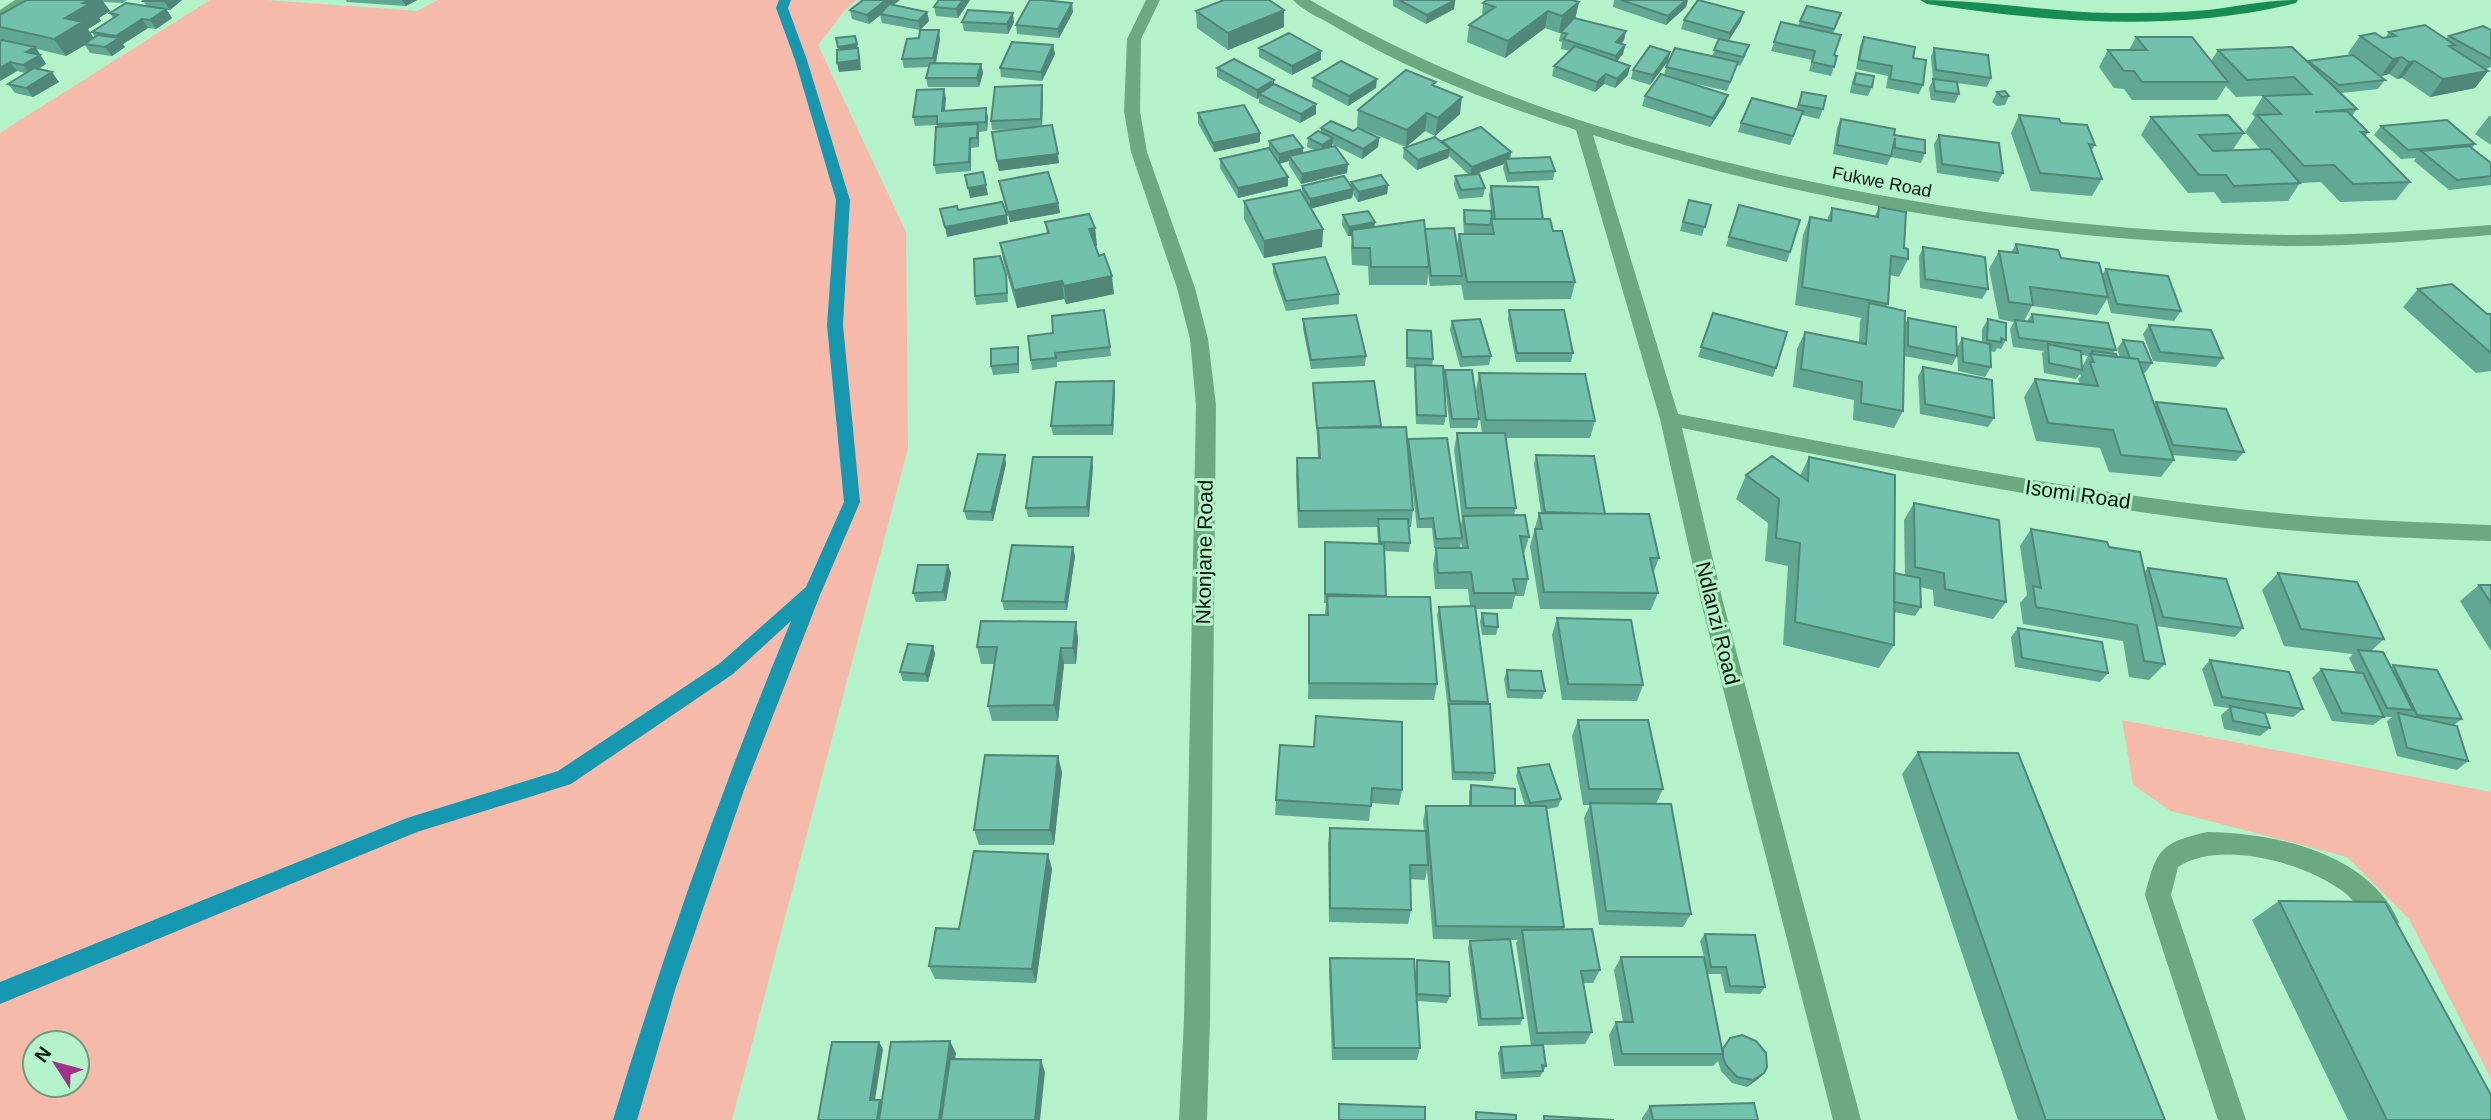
<svg xmlns="http://www.w3.org/2000/svg" width="2491" height="1120" font-family="Arial,sans-serif">
  <style>
    .green { fill: #f6baab; fill-rule: evenodd }
    .lines { fill: none; stroke-linecap: round; stroke-linejoin: round }
    .stream { fill: #1798b1; fill-rule: evenodd }
    .lane { fill: #6ba981; fill-rule: evenodd }
    .street { fill: #6ba981; fill-rule: evenodd }
    .secondary { fill: #178c53; fill-rule: evenodd }
    .wall { fill: #62a694; fill-rule: evenodd }
    .shaded-wall { fill: #508778 }
    .building { fill: #72c1ac; stroke: #508778; stroke-width: 2 }
    .labels { text-anchor: middle; dominant-baseline: central; stroke-width: 6; stroke-linejoin: round; paint-order: stroke }
    .far-street-label { font-size: 18px; fill: #01180a; stroke: #b4f2c9 }
    .street-label { font-size: 21px; fill: #01180a; stroke: #b4f2c9 }
  </style>
  <rect width="100%" height="100%" fill="#b4f2c9"/>
  <path class="green" d="M210 0H267L417 11 438 0H857L846 9 818 45 906 232 908 448 732 1120H0V133ZM77 1043V1085H35V1043Z
    M2122 720 2491 792V1079L2409 919 2347 857 2171 811 2133 785Z"/>
  <g class="lines">
    <path class="stream" d="M779 0H791L788 8 807 60 850 200 843 325 860 502 820 595 744 790 676 987 637 1120H613C664 951 723 784 791 621L733 674 571 784 417 832 0 1004V982L407 818 558 771 719 664 806 587 844 502 827 325 836 200 795 60 776 8Z"/>
    <path class="lane" d="M2207 832C2275 833 2369 853 2399 922L2395 931 2386 934C2368 927 2360 905 2345 893 2307 863 2220 839 2178 867L2171 895 2246 1120H2218L2145 895C2157 849 2160 843 2207 832Z"/>
    <path class="street" d="M15 0H32L0 20V10Z
      M1146 0H1160L1141 39 1140 111 1147 152 1195 288 1208 339 1216 405 1210 1019 1207 1120H1179L1184 1019 1196 405 1190 339 1177 288 1131 152 1124 111 1127 39Z
      M1293 0H1310C1452 84 1607 135 1767 172 1940 211 2117 234 2295 235 2361 235 2426 230 2491 225V235C2426 240 2361 246 2296 246 2059 244 1819 207 1593 135L1678 414C1867 450 2056 489 2248 510 2329 519 2410 522 2491 525V541C2409 538 2328 535 2247 526 2057 504 1869 465 1682 428L1723 602 1861 1120H1833L1701 602 1660 419 1576 130C1493 103 1409 71 1334 26 1321 18 1303 11 1293 0Z"/>
    <path class="secondary" d="M1920 0C1984 0 2048 12 2112 13 2144 13 2176 13 2208 10 2238 6 2267 0 2298 0L2296 3C2175 33 2049 22 1927 4Z"/>
  </g>
  <path class="wall" d="M27 0H127L123 3 103 2 110 11 99 18 101 21 88 29 93 37H95L92 32 113 18 110 13 147 6 143 1 182 0 170 10H167L172 18 156 29 148 28 123 44 125 47 112 56 90 53 85 45 66 56 37 49 46 64 39 69 59 82 33 97 15 93 8 84 25 73 17 71 0 81V15Z
    M346 0H417L406 6 347 2Z
    M900 0 893 5 927 12 929 21 920 30 940 39 936 63 981 64 983 73 979 87H928L926 78 929 67 904 68 902 59 919 38 920 30 882 23 880 15 869 24 852 19 850 10Z
    M970 0 958 18 936 16 934 7Z
    M1393 0H1455L1454 9 1426 24 1393 6Z
    M1614 0H1688L1686 7 1666 25 1613 7Z
    M1579 2 1575 18 1626 31 1624 40 1621 44 1625 45 1623 54 1617 61 1628 75 1615 88 1604 84 1595 92 1552 76 1554 66 1570 51 1561 49 1562 42 1559 41 1561 32 1563 30 1559 33 1545 28 1505 58 1467 42 1469 25 1482 16 1483 3Z
    M1196 11 1284 27 1228 50 1197 28Z
    M1073 12 1059 38 1017 34 1016 25Z
    M1841 13 1833 33 1834 67 1831 76 1809 71 1812 60 1771 51 1781 22 1798 26 1800 21Z
    M1684 20 1741 21 1728 41 1746 55 1740 66 1737 65 1727 91 1679 80 1725 104 1710 127 1642 106 1645 96 1664 75 1666 67 1712 56 1719 40 1681 29Z
    M962 22H1014L1008 34 964 31Z
    M2491 30V67L2486 69 2488 71 2475 88 2430 97 2402 78 2397 79 2389 74 2381 76 2369 68 2385 80 2378 89 2341 93 2357 109 2352 116 2368 132 2365 137 2410 182 2396 200 2340 202 2321 182 2300 183 2288 201 2222 203 2214 192 2188 193 2141 135 2151 117 2244 133 2232 151 2261 150 2245 132 2255 117 2252 114 2263 96 2283 95 2236 97 2226 86 2217 100H2132L2124 89 2114 88 2099 67 2108 50H2129L2136 37 2211 61 2218 50 2307 61 2351 56 2348 53 2360 36 2383 38H2385L2389 32 2446 39 2449 36Z
    M1864 37 1913 58 1923 85 1919 94 1886 88 1888 76 1856 69 1860 46Z
    M1053 45 1055 54 1042 81 1001 77 1000 68Z
    M1259 48 1321 51V60L1292 75 1259 57Z
    M1934 48 1991 78 1987 87 1957 83 1959 94 1955 103 1931 100 1929 88 1933 80 1931 57Z
    M1670 52 1668 61 1650 85 1631 79 1633 70Z
    M1217 68 1274 84 1316 114 1300 123 1259 103V98L1257 99 1217 77Z
    M1856 73 1872 87 1868 96 1850 93 1852 82Z
    M1313 78 1376 88 1348 106 1312 87Z
    M1802 92 1823 109 1819 119 1802 115 1790 145 1738 132 1741 123 1796 109Z
    M1997 92 2009 96 2005 105 1997 106 1992 102Z
    M1043 94 1042 126 1059 163 999 171 992 132 1020 129 992 130 991 121Z
    M946 98 945 110 988 117 987 131 979 132V147L971 148V171L936 174 934 165 937 125 915 126 913 117Z
    M1358 110 1460 114 1435 136 1425 131 1406 147 1357 127Z
    M1198 113 1260 133V142L1214 152 1198 123Z
    M2019 115 2061 123 2095 145 2091 151 2102 179 2092 196 2031 191 2011 133Z
    M2489 116H2491V145L2475 134Z
    M1841 119 1894 135 1925 153 1921 163 1891 157 1887 165 1833 154 1837 128Z
    M2381 126 2475 144 2472 148 2491 163V185L2449 190 2414 161 2416 158 2401 159 2374 135Z
    M1321 128 1353 131 1379 138 1378 147 1362 159 1332 144V147L1347 173 1301 184 1289 165V161L1279 163 1288 186 1238 198 1220 168V159L1269 148V141L1303 153 1314 150 1307 147 1308 138 1321 132Z
    M1939 135 2003 173 1998 182 1937 173 1934 144Z
    M1442 141 1555 171 1553 180 1507 182 1503 168 1504 164 1475 174 1485 188 1483 197 1459 199 1454 185 1455 176 1469 175 1449 156 1448 158 1417 170 1403 158 1404 148 1442 143Z
    M999 181 1058 203 1060 213 1010 222Z
    M1351 182 1388 185 1387 194 1358 202 1353 194 1352 198 1311 208 1323 229 1322 247 1264 258 1244 219V201L1302 192V186H1351Z
    M1491 186 1543 219 1553 231 1575 282 1571 299 1464 300 1461 284V285L1430 286 1428 274 1427 285H1369L1368 266 1352 265 1351 248 1352 236H1348L1342 225 1343 215 1374 227 1425 229 1457 244 1459 234H1464L1463 220 1464 210 1492 219 1489 195Z
    M1689 200 1711 205 1702 236 1680 231Z
    M1739 205 1790 252 1787 262 1726 246Z
    M1879 207 1904 248 1908 259 1899 277 1890 275 1888 304 1886 307 1905 324 1908 318 1957 356 1952 365 1904 356 1903 411 1894 428 1853 420 1854 400 1793 387 1797 349 1805 332 1859 342 1860 321 1862 318 1795 305 1803 235 1810 217 1827 220 1832 208 1875 216Z
    M1045 222 1095 228 1097 246H1095L1114 294 1066 304 1064 299 1017 308 1003 260 1000 243 1047 234Z
    M2016 244 2061 258 2102 275 2106 269 2181 311 2174 321 2111 313 2107 299 2097 315 2032 306 2024 321H2027L2032 314 2116 350 2113 353 2117 357H2120L2117 349 2123 340 2152 363 2145 373 2143 372 2154 405 2156 402 2244 452 2236 461 2172 455 2174 460 2161 477 2109 472 2100 448 2036 441 2024 397 2035 379 2080 384 2078 379 2081 376 2080 374 2076 379 2044 373 2042 353 2044 351 2013 347 2010 329 2014 322 1999 319 1989 269 1999 251 2011 253ZM2082 355 2088 356 2082 367Z
    M1923 247 1988 289 1982 299 1920 288 1919 257Z
    M1273 264 1339 294V304L1286 311 1273 273Z
    M1007 284 1008 302 976 305 975 296Z
    M2418 289 2487 314H2491V371L2476 373 2403 307Z
    M1509 310 1573 353 1571 362H1516L1508 319Z
    M1713 313 1776 368 1773 377 1698 357Z
    M1303 319 1366 356 1365 366 1311 369 1303 329Z
    M1988 319 2006 340 2001 349 1997 348 1995 352 1990 351 1991 367 1985 377 1958 371 1957 348 1962 338 1982 343V329Z
    M1452 321 1491 356 1489 365 1460 367 1450 330Z
    M2149 325 2223 358 2216 367 2153 361 2143 334Z
    M1407 330 1433 359 1432 366 1446 416 1444 425 1416 424 1414 375 1415 368 1406 367V339Z
    M1028 336 1110 347 1111 356 1057 362V367L1032 370Z
    M1019 356V373L993 375 991 366Z
    M1923 367 1994 418 1988 427 1920 414 1918 376Z
    M1445 370 1479 419 1477 428H1450L1444 379Z
    M1479 373 1595 421 1590 438H1506L1516 508 1514 515 1529 537 1524 554 1528 579 1524 596H1515L1512 609H1476L1488 702 1487 704 1495 773 1493 781 1452 780 1448 710 1437 615 1439 607 1470 606 1468 589H1435L1433 565 1436 548H1462L1461 542 1460 547 1434 548 1432 528H1417L1410 468 1413 510 1411 527H1409L1410 543 1409 552 1384 551 1386 597 1437 684 1434 700 1308 699 1309 615H1325L1326 603H1324L1325 542 1378 544 1377 527 1298 528 1296 476 1297 458H1318L1317 437 1313 392V383L1407 445 1408 439 1460 529 1462 520 1454 450 1457 433H1482L1476 391Z
    M1114 381 1115 390 1113 435H1053L1051 426Z
    M1536 455 1605 514 1659 558 1653 574 1658 593 1651 610 1540 609 1530 546 1539 513H1541L1534 464Z
    M1809 457 1894 573 1905 575 1904 520 1914 503 2006 602 1993 619 1934 606 1933 590 1920 587 1921 607 1915 616 1894 612V645L1879 668 1783 645 1788 566 1765 561 1768 523 1736 499 1746 475 1800 476Z
    M1006 464 993 521 967 520 964 511Z
    M1093 466 1089 517H1028L1026 508Z
    M2031 529 2109 547 2144 572 2148 568 2243 628 2235 637 2156 626 2165 664 2149 680 2129 677 2123 641 2023 624 2020 603 2027 595 2020 546Z
    M1075 556 1067 610H1004L1002 601Z
    M948 565 951 573 946 601 916 602 913 593Z
    M2278 573 2384 639 2371 651 2391 667 2393 665 2462 719 2454 725 2468 761 2457 770 2397 756 2387 721 2392 717H2384L2373 725 2332 721 2312 678 2321 669 2356 672 2349 658 2353 654 2284 646 2262 590Z
    M2479 585H2491V651L2460 601Z
    M1482 613 1498 627 1496 635H1482L1480 622Z
    M1557 618 1643 685 1637 701 1562 700 1552 635Z
    M2018 628 2108 673 2100 682 2015 667 2011 637Z
    M1078 638 1076 664H1064L1058 721H992L988 706 995 664H981L977 647Z
    M933 646 935 654 928 682 903 681 900 672Z
    M2210 660 2303 709 2293 717 2265 713 2270 728 2260 736 2224 729 2221 715 2229 708 2214 706 2202 669Z
    M1507 670 1545 691 1542 699 1507 698 1504 679Z
    M1578 720 1663 789 1656 804 1691 914 1683 927 1599 925 1584 818 1590 805H1583L1572 736Z
    M1314 747 1402 790 1399 805 1371 803 1369 821 1275 815 1276 800Z
    M1918 752 2165 1120H2018L1902 774Z
    M1518 768 1561 799 1558 807 1547 809 1564 927 1563 929 1600 970 1593 983H1583L1592 1032 1585 1044 1543 1045 1546 1066 1540 1077 1501 1079 1498 1053 1501 1047 1531 1045 1516 943 1518 940H1510L1523 1018 1520 1025 1478 1026 1468 948 1470 941 1496 940 1433 939 1427 870 1425 880 1410 879 1411 910 1408 924 1329 922 1328 843 1330 828 1424 831 1423 821 1426 806H1469V793L1471 785 1515 806H1525L1516 776Z
    M1062 772 1054 845H979L974 830Z
    M1052 869 1036 983 935 979 929 966Z
    M2279 901 2491 1120H2348L2252 920Z
    M1705 934 1765 987 1760 994 1725 993 1721 974H1707L1722 1048 1730 1038 1764 1073 1758 1079 1747 1087 1732 1083 1721 1071 1718 1061 1713 1066H1614L1609 1035 1616 1022H1623L1614 970 1621 957H1704L1700 941Z
    M1330 958 1416 983V967L1417 960 1450 996 1447 1003 1417 1001 1420 1048 1417 1060H1332L1329 971Z
    M1650 1106 1758 1120H1642V1118Z"/>
  <path class="shaded-wall" d="M89 0H102L110 11 99 18 101 21 88 29 94 39 84 44 85 45 66 56 54 39 65 18Z
    M166 0H182L170 10 164 1Z
    M402 0H417L406 6Z
    M886 0H900L869 24 867 15Z
    M963 0H970L958 18 956 9Z
    M1455 0 1454 9 1426 24 1427 15Z
    M1686 0H1688L1686 7 1666 25 1668 16Z
    M1579 2 1575 20 1559 33 1562 16Z
    M1072 3 1073 12 1059 38 1058 29Z
    M166 9 172 18 156 29 150 20Z
    M1284 10V27L1228 50V33Z
    M1548 11 1545 28 1505 58 1508 41Z
    M927 12 929 21 920 30 918 21Z
    M1744 12 1741 21 1728 42 1730 33Z
    M1013 13 1014 22 1008 34 1007 24Z
    M142 19 148 28 123 44 125 47 112 56 105 47 118 39 116 36Z
    M939 30 940 39 935 67 933 58Z
    M1626 31 1624 40 1614 51 1616 42Z
    M857 44 860 57 861 70 839 72 837 63 840 56 838 47Z
    M1053 45 1055 54 1042 81 1041 72Z
    M1625 45 1623 54 1614 65 1616 56Z
    M35 47 46 64 30 74 23 65 26 52Z
    M1321 51V60L1292 75V66Z
    M1670 52 1668 61 1650 85 1653 75Z
    M2402 57 2389 74 2381 76 2393 59Z
    M2415 61 2402 78 2397 79 2409 62Z
    M10 62 17 71 0 81V68Z
    M981 64 983 73 979 87 977 78Z
    M1630 66 1628 75 1615 88 1617 79Z
    M2488 71 2475 88 2430 97 2443 79Z
    M52 72 59 82 33 97 26 88Z
    M1606 74 1604 84 1595 92 1597 82Z
    M1377 79 1376 88 1348 106 1349 96Z
    M1274 80V89L1259 94V98L1257 99V90Z
    M1042 85 1043 94 1042 128 1041 119Z
    M944 89 946 98 944 120 942 111Z
    M1728 95 1725 104 1710 127 1713 118Z
    M1462 97 1460 114 1435 136 1438 118Z
    M1316 104V114L1300 123 1301 114Z
    M986 108 988 117 987 131 986 122Z
    M1427 113 1425 131 1406 147 1407 130Z
    M978 124 979 133V147L977 138Z
    M1260 133V142L1214 152 1213 143Z
    M970 138 971 148V171L969 162Z
    M1333 138 1332 147 1322 154V145Z
    M1379 138 1378 147 1362 159 1363 149Z
    M1303 148V158L1289 156V161L1279 164V154Z
    M1450 149 1448 158 1417 170 1418 160Z
    M1511 152 1510 162 1505 159 1504 164 1470 176 1472 167Z
    M1058 154 1059 163 999 171 997 161Z
    M1348 164 1347 173 1301 184 1302 174Z
    M1288 177V186L1238 198V188Z
    M986 185 988 195 970 198 968 188Z
    M1388 185 1387 194 1358 202 1359 192Z
    M1353 189 1352 198 1310 209V199Z
    M1058 203 1060 213 1010 222 1008 212Z
    M1007 215 1008 224 947 237 945 227Z
    M1375 222 1374 231 1352 230V236H1348L1349 227Z
    M1095 228 1097 246 1091 247 1089 229Z
    M1323 229 1322 247 1264 258V241Z
    M1112 276 1114 294 1066 304 1064 286Z
    M1062 281 1064 299 1017 308 1014 290Z
    M1018 347 1019 356V373L1018 364Z
    M1114 381 1115 390 1113 435 1112 425Z
    M1005 455 1006 464 993 521 991 512Z
    M1092 457 1093 466 1089 517 1087 507Z
    M1073 547 1075 556 1067 610 1065 602Z
    M948 565 951 573 946 601 943 592Z
    M1076 622 1078 638 1076 664 1073 648Z
    M933 646 935 654 928 682 925 674Z
    M1061 648 1064 664 1058 721 1054 705Z
    M1058 756 1062 772 1054 845 1050 830Z
    M1048 854 1052 869 1036 983 1032 969Z
    M950 1041 956 1053 947 1120H939Z
    M879 1042 883 1049 874 1106 870 1100Z
    M1041 1060 1045 1072 1040 1120H1035Z
    M1764 1073 1758 1079 1747 1087 1753 1080Z
    M880 1100 884 1106 882 1120H877Z"/>
  <path class="building" d="M27 0H89L83 3 89 4 65 18 82 22 54 39 0 27V15Z
    M144 0H166L164 1H143Z
    M863 0H886L867 15 850 10Z
    M939 0H963L956 9 934 7Z
    M1030 0H1043L1072 3 1058 29 1016 25Z
    M1224 0H1269L1284 10 1228 33 1196 11Z
    M1399 0H1455L1427 15Z
    M1487 0H1572L1579 2 1562 16 1548 11 1508 41 1469 25 1495 7 1483 3Z
    M1621 0H1686L1668 16Z
    M1698 0 1744 12 1730 33 1684 20Z
    M126 3 166 9 150 20 142 19 116 36 92 32 118 15 110 13Z
    M889 4 927 12 918 21 880 14Z
    M1807 6 1841 13 1834 29 1800 21Z
    M968 10 1013 13 1007 24 962 22Z
    M1574 18 1626 31 1616 42 1625 45 1616 56 1563 39 1567 34 1561 32Z
    M1781 22 1841 35 1834 55 1837 56 1834 67 1812 62 1815 51 1774 42Z
    M2425 25 2455 45 2449 46 2488 71 2443 79 2415 61 2409 62 2402 57 2393 59 2360 36 2375 33 2383 38 2396 36 2389 32Z
    M2483 26 2491 30V59L2449 36Z
    M920 30H939L933 58 902 59 907 39 919 38Z
    M1289 33 1321 51 1292 66 1259 48Z
    M98 35 119 38 105 47 84 44Z
    M855 36 857 44 838 47 836 38Z
    M1864 37 1915 47 1913 58 1926 60 1923 85 1890 79 1892 66 1859 60Z
    M2136 37H2192L2228 82H2142L2134 71H2124L2108 50H2147Z
    M1719 39 1749 45 1743 57 1714 50Z
    M2 40 35 47 26 52 40 55 23 65 10 62 0 68V41Z
    M1012 42 1053 45 1041 72 1000 68Z
    M1575 46 1630 66 1617 79 1606 74 1597 82 1554 66Z
    M1650 46 1670 52 1653 75 1633 70Z
    M2292 47 2357 109 2315 112 2347 111 2368 132H2361L2410 182 2353 184 2334 165 2304 166 2257 115 2281 114 2263 96 2311 94 2294 77 2247 80 2218 50Z
    M858 48 859 60 837 63V50Z
    M1675 48 1738 62 1730 82 1666 67Z
    M1934 48 1988 55 1991 78 1936 70Z
    M2353 55 2385 80 2339 85 2308 61Z
    M1234 59 1274 80 1257 90 1217 68Z
    M1341 61 1377 79 1349 96 1313 78Z
    M930 63 981 64 977 78H926Z
    M34 68 52 72 26 88 8 84Z
    M1406 70 1436 82 1432 85 1462 97 1438 118 1427 113 1407 130 1358 110Z
    M1856 73 1874 76 1872 87 1854 84Z
    M1661 74 1728 95 1713 118 1645 96Z
    M1933 79 1957 82 1959 94 1935 91Z
    M1274 84 1316 104 1301 114 1259 94Z
    M1042 85 1041 119 991 121 995 87Z
    M944 89 942 111 986 108V122L937 124V116L913 117 917 90Z
    M2005 91 2009 96 2002 97 1997 92Z
    M1802 92 1826 96 1823 109 1799 105Z
    M1752 98 1803 111 1793 136 1741 123Z
    M1244 105 1260 133 1213 143 1198 113Z
    M2019 115 2059 119 2061 123 2087 125 2095 145 2089 144 2102 179 2040 173Z
    M2228 115 2244 133 2199 135 2213 151 2270 149 2300 183 2234 186 2226 175H2199L2151 117Z
    M1841 119 1895 129 1894 135 1925 140V153L1895 148V138L1891 156 1837 145Z
    M2447 120 2475 144 2408 150 2381 126Z
    M1331 121 1353 131 1358 128 1379 138 1363 149 1321 128Z
    M978 124 977 138H970L969 162 934 165 936 127Z
    M1052 125 1058 154 997 161 992 132Z
    M1481 127 1511 152 1472 167 1442 141Z
    M1318 131 1333 138 1322 145 1308 138Z
    M1293 135 1303 148 1279 154 1269 141Z
    M1939 135 1999 143 2003 173 1942 164Z
    M1435 137 1450 149 1418 160 1404 148Z
    M1335 146 1348 164 1302 174 1289 156Z
    M2469 146 2491 163V176L2457 180 2421 151Z
    M1269 148 1288 177 1238 188 1220 159Z
    M1550 157 1555 171 1509 173 1505 159Z
    M983 172 986 185 968 188 965 175Z
    M1048 172 1058 203 1008 212 999 181Z
    M1479 174 1485 188 1461 190 1455 176Z
    M1381 175 1388 185 1359 192 1351 182Z
    M1344 176 1353 189 1310 199 1302 186Z
    M1491 186 1538 187 1543 219H1495Z
    M1300 190 1323 229 1264 241 1244 201Z
    M1689 200 1711 205 1705 227 1683 222Z
    M1002 202 1007 215 945 227 940 209 957 206 958 210Z
    M1739 205 1800 220 1790 252 1729 237Z
    M1879 207 1906 212 1904 248 1908 249V259L1891 256 1888 304 1802 287 1810 217 1831 221 1832 208 1878 217Z
    M1464 210 1491 211 1492 219 1490 225 1465 224Z
    M1368 211 1375 222 1349 227 1343 215Z
    M1089 214 1095 228 1089 229 1099 256 1104 254 1112 276 1064 286 1062 281 1014 290 1000 243 1049 233 1045 222Z
    M1491 219H1550L1553 231H1562L1575 282H1467L1459 234H1494Z
    M1424 220 1429 267H1371L1370 248H1353L1352 230Z
    M1454 228 1462 276H1431L1425 229Z
    M2016 244 2058 250 2061 258 2099 263 2108 297 2030 287 2033 305 2009 302 1999 251 2018 253Z
    M1923 247 1985 257 1988 289 1925 279Z
    M1000 256 1006 274 1007 293 975 296 974 259Z
    M1325 257 1339 294 1286 301 1273 264Z
    M2106 269 2168 276 2181 311 2117 304Z
    M2452 284 2487 314H2491V353L2418 289Z
    M1869 303 1905 311 1903 411 1861 403 1862 382 1801 369 1805 332 1866 344Z
    M1104 310 1110 347 1055 353 1056 358 1031 360 1028 336 1053 333 1052 316Z
    M1509 310H1564L1573 353H1517Z
    M1713 313 1787 332 1776 368 1701 347Z
    M2032 314 2108 323 2116 350 2019 338 2015 320 2033 322Z
    M1356 315 1366 356 1311 360 1303 319Z
    M1908 318 1956 327 1957 356 1908 346Z
    M1480 319 1491 356 1462 357 1452 321Z
    M1988 319 2006 323V340L2001 338V342L1987 340Z
    M2149 325 2211 330 2223 358 2160 352Z
    M1407 330 1431 331 1433 359 1407 358Z
    M1962 338 1990 344 1991 367 1963 362Z
    M2123 340 2143 342 2152 363 2139 362 2138 359 2130 358Z
    M2048 344 2081 351 2082 370 2049 363Z
    M1018 347V364L991 366V349Z
    M2092 351 2116 354 2117 357 2093 354Z
    M2090 354 2138 359 2174 460 2121 455 2113 430 2048 423 2035 379 2098 386 2090 362H2094Z
    M1415 365 1443 366 1446 416 1417 415Z
    M1923 367 1992 380 1994 418 1925 404Z
    M1445 370H1472L1479 419H1452Z
    M1479 373 1585 374 1595 421 1486 420Z
    M1114 381 1112 425 1051 426 1056 382Z
    M1374 381 1381 426 1317 428 1313 383Z
    M2156 402 2226 409 2244 452 2173 445Z
    M1406 427 1413 510 1299 511 1297 458H1320L1318 428Z
    M1457 433H1505L1516 508H1466Z
    M1447 438 1462 538 1436 539 1433 518 1419 519 1408 439Z
    M978 454 1005 455 991 512 964 511Z
    M1536 455 1594 456 1605 514 1545 512Z
    M1772 456 1808 481 1809 457 1895 475 1894 645 1795 622 1800 543 1776 538 1779 499 1746 475Z
    M1033 457H1092L1087 507 1026 508Z
    M1914 503 1999 520 2006 602 1945 589 1944 573 1915 567Z
    M1539 513 1649 514 1659 558H1650L1658 593 1544 592 1535 529H1542Z
    M1525 515 1529 537 1520 536 1528 579H1513L1516 593H1474L1471 572 1438 573 1436 548H1468L1463 516Z
    M1378 519H1408L1410 543 1380 542Z
    M2031 529 2107 542 2109 547 2140 552 2165 664 2144 661 2137 625 2036 607 2033 586 2041 588Z
    M1325 542 1384 544 1386 596 1325 594Z
    M1012 545 1073 547 1065 602 1002 601Z
    M918 565H948L943 592 913 593Z
    M2148 568 2226 579 2243 628 2163 617Z
    M1894 573 1920 578 1921 607 1894 602Z
    M2278 573 2357 582 2384 639 2301 629Z
    M2479 585H2491V603Z
    M1327 596 1430 597 1437 684 1309 683V615H1328Z
    M1475 606 1488 702 1450 701 1439 607Z
    M1482 613 1497 614 1498 627 1484 626Z
    M1557 618 1631 620 1643 685 1568 684Z
    M981 621 1076 622 1073 648H1061L1054 705 988 706 997 647H977Z
    M2018 628 2102 642 2108 673 2022 658Z
    M908 644 933 646 925 674 900 672Z
    M2358 650 2383 652 2413 710 2387 708Z
    M2210 660 2289 672 2303 709 2222 697Z
    M2393 665 2437 670 2462 719 2417 715Z
    M2321 669 2363 673 2384 717 2342 713Z
    M1507 670 1541 671 1545 691 1509 690Z
    M1449 704H1490L1495 773 1454 772Z
    M2230 706 2265 713 2270 728 2233 721Z
    M2398 713 2457 726 2468 761 2407 748Z
    M1316 716 1402 722V790L1372 788 1371 806 1276 800 1280 745 1314 747Z
    M1578 720H1648L1663 789H1589Z
    M1918 752 2018 753 2165 1120H2046Z
    M985 755 1058 756 1050 830H974Z
    M1549 764 1561 799 1530 803 1518 768Z
    M1471 785 1515 789V806H1471Z
    M1590 803 1671 804 1691 914 1606 911Z
    M1426 806H1546L1564 927 1436 926Z
    M1330 828 1426 831 1428 865H1410L1411 910 1330 908Z
    M974 851 1048 854 1032 969 929 966 936 928 959 929Z
    M2279 901 2385 902 2491 1095V1120H2387Z
    M1592 929 1600 970 1581 971 1592 1032 1537 1033 1522 930Z
    M1705 934 1755 935 1765 987 1730 986 1726 967H1711Z
    M1510 939 1523 1018 1481 1019 1470 941Z
    M1621 957H1704L1723 1054H1622L1616 1022H1633Z
    M1330 958 1414 959 1420 1048H1334Z
    M1417 960 1449 962 1450 996 1417 994Z
    M1742 1035 1756 1041 1766 1053 1767 1067 1764 1073 1753 1080 1737 1077 1726 1065 1723 1057V1049L1730 1038Z
    M950 1041 939 1120H879L891 1042Z
    M832 1042H879L870 1100H880L877 1120H818Z
    M1543 1045 1546 1066 1542 1065 1543 1071 1504 1073 1501 1047Z
    M950 1059 1041 1060 1035 1120H941Z
    M1754 1103 1758 1120H1653L1650 1106Z
    M1339 1104 1425 1107V1120H1339Z
    M1476 1112 1516 1115V1120H1476Z
    M1544 1116 1614 1120H1544Z"/>
  <g class="labels">
    <g class="far-street-label">
      <text transform="translate(1882 182) rotate(11)">Fukwe Road</text>
    </g>
    <g class="street-label">
      <text transform="translate(2078 494) rotate(8)">Isomi Road</text>
      <text transform="translate(1204 552) rotate(-89)">Nkonjane Road</text>
      <text transform="translate(1718 623) rotate(76)">Ndlanzi Road</text>
    </g>
  </g>
  <g transform="translate(56 1064) rotate(306)"><circle r="33" fill="#b4f2c9" stroke="#6c9b7d" stroke-width="2"/>
  <path d="M0-5L12 26L0 18L-12 26Z" fill="#a1318e"/>
  <text y="-10" font-size="19" font-weight="bold" text-anchor="middle" fill="#01180a">N</text>
  </g>
</svg>
